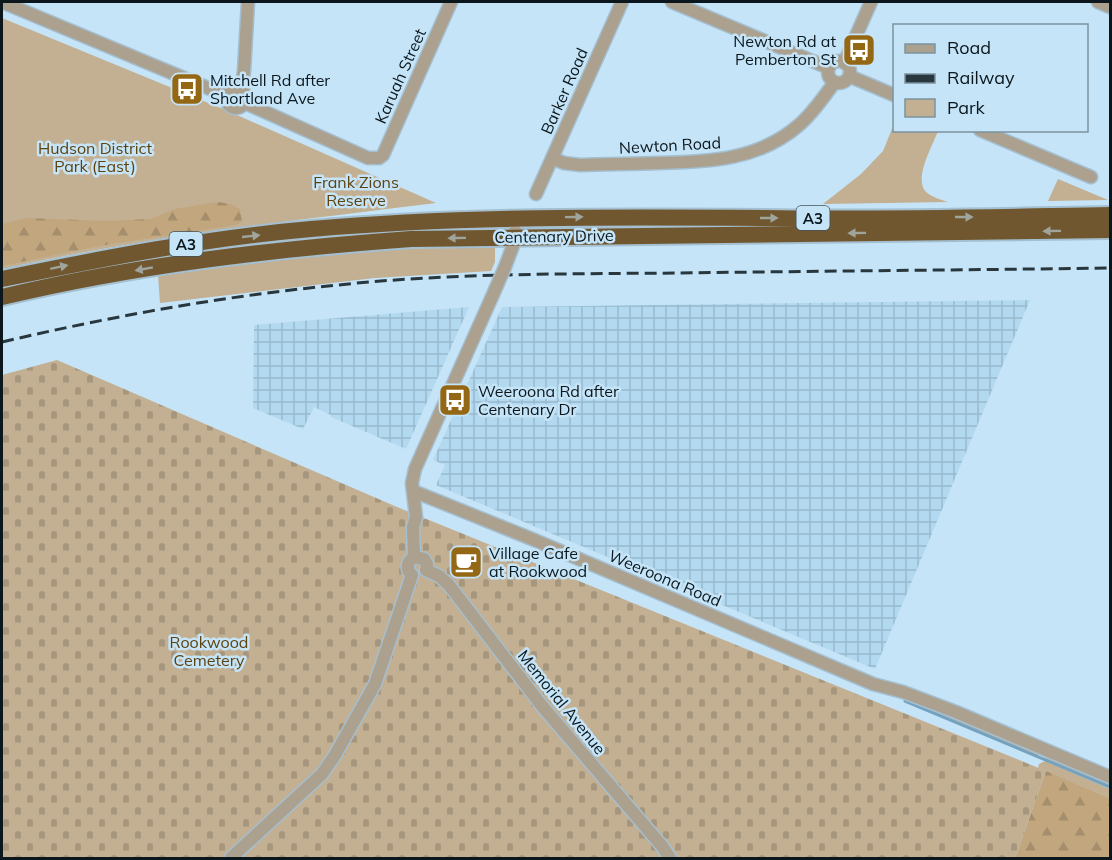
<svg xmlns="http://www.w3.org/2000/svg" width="1112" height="860" font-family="Mulish,sans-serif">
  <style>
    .industrial { fill: url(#industrial-grid) }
    .green { fill: #c3af92 }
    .forest { fill: url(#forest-firs) }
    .cemetery { fill: url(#cemetery-stones) }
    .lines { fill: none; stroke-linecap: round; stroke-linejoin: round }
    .stream { stroke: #74a2be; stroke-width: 3 }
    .minor-casing { stroke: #a4bfd0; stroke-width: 15 }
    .highway-casing { stroke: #a4bfd0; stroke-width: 20 }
    .minor { stroke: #aca08e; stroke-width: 12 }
    .highway { stroke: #715730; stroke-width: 16 }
    .rail { stroke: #28373e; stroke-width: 3; stroke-dasharray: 12 6; stroke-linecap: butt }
    .minor-bridge-casing { stroke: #a4bfd0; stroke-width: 15; stroke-linecap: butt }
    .minor-bridge { stroke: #aca08e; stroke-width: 12 }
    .oneway { fill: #9fa59d }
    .labels { text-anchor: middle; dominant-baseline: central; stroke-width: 5; stroke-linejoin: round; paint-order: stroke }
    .shield { fill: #c5e4f7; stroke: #43545e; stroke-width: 1.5 }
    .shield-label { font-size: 15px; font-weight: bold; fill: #0b171d }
    .poi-label { font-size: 16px; fill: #0b171d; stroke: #c5e4f7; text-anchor: start }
    .street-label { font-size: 16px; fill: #0b171d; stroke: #c5e4f7 }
    .park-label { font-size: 16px; fill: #5e420e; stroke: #c5e4f7 }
  </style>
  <defs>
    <pattern id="industrial-grid" width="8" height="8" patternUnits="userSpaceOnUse" patternTransform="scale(1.5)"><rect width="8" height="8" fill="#b3d9f1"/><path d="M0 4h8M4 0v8" fill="none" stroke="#99bace"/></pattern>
    <pattern id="forest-firs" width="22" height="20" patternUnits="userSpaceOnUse" patternTransform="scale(1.5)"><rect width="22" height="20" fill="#c2a67d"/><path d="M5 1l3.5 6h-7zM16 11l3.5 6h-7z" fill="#a58e6c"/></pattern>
    <pattern id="cemetery-stones" width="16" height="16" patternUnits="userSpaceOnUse" patternTransform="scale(1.5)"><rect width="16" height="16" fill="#c3af92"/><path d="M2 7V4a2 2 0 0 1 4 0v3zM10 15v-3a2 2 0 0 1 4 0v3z" fill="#a6967d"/></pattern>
  </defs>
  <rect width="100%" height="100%" fill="#c5e4f7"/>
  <path class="industrial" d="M1030 300 875 669 436 485 445 465 433 460 502 307Z
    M469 307 406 449 331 417V415L314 407 303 429 253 408 254 325Z"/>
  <path class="green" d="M2 18 228 111 436 203C291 221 144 237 2 269Z
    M894 124V130L938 131C933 145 913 179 926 192 932 197 941 200 948 202L823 204 861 174 883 151Z
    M1058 179 1108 200 1048 201Z
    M456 247 495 248V262L491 271 375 278 160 303 158 275 228 264 344 251Z
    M919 703 1110 782V786L1046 759 1044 755 1041 754 1037 756 919 705Z
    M1045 761 1110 789V798L1038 768 1039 764Z"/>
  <path class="forest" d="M218 202 231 204 240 209 242 222 236 225 99 246 2 266V224L27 218 106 221 151 219 175 209Z
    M1046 771 1110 798V855L1109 858H1015Z"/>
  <path class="cemetery" d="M57 360 397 507 1046 771 1015 858H2V375Z"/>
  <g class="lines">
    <path class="stream" d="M905 701 1110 787"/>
    <g class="minor-casing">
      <path id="minor" d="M2 2 227 96
        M672 2 829 68
        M1098 2 1110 7
        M828 72a11 11 0 1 1 22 0a11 11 0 1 1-22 0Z
        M844 63 871 2
        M849 76 894 95
        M226 98a10 10 0 1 1 20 0a10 10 0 1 1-20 0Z
        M241 89 244 71 248 2
        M245 103 368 158H379L383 155 451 2
        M980 130 1091 177
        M552 158 564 163 580 165C606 164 633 164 659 163 709 162 759 160 799 125 813 113 823 98 834 83
        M536 194 622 2
        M505 267 514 243 515 231
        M413 491 532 539 873 684 903 692 956 712 1110 777
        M414 557 413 527 416 517 412 483 415 469 491 299
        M426 570 439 576 449 585 542 706 662 846 670 858
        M412 575C406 570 406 562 414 557L424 559 427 564 426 570
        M231 858 322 774 335 755 375 684 412 575"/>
    </g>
    <g class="highway-casing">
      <path id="highway" d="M2 279C104 258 207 238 311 229 462 216 612 217 764 218 879 220 995 217 1110 215
        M2 297C136 265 273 249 411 239L1110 230"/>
    </g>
    <use href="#minor" class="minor"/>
    <use href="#highway" class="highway"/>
    <path class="rail" d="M2 342C113 316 224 296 338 285 451 273 566 274 679 273 823 271 967 270 1110 268"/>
    <g class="minor-bridge-casing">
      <path id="minor-bridge" d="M491 299 505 267"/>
    </g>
    <use href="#minor-bridge" class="minor-bridge"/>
  </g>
  <defs><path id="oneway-solid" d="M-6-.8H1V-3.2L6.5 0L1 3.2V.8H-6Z" transform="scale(1.5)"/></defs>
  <g class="oneway">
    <use href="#oneway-solid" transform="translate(574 217) rotate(-1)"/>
    <use href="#oneway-solid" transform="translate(964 217)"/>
    <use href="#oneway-solid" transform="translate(769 218)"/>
    <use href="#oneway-solid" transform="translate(1052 231) rotate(179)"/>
    <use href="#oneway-solid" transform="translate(857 233) rotate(179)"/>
    <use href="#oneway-solid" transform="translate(251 236) rotate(-6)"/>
    <use href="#oneway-solid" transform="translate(457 238) rotate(179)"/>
    <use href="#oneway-solid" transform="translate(59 267) rotate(-12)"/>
    <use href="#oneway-solid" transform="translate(144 269) rotate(170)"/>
  </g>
  <defs>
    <g id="bus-square" transform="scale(1.725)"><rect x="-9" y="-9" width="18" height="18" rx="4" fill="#946714" stroke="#c5e4f7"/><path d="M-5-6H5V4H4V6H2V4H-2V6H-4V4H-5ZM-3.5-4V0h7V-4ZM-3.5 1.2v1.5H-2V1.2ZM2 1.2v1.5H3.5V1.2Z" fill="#fff"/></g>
    <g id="cafe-square" transform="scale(1.725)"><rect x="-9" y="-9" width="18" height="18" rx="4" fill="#946714" stroke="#c5e4f7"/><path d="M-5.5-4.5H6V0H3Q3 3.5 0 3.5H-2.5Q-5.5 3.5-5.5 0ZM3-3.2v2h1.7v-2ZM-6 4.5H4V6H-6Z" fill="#fff"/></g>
  </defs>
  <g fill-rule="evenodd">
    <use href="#bus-square" x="859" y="50"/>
    <use href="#bus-square" x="187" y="89"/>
    <use href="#bus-square" x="455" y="400"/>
    <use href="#cafe-square" x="466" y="562"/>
  </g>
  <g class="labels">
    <g class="shield">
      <rect x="796.5" y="206" width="33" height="24" rx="4.5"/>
      <rect x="169.5" y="232" width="33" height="24" rx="4.5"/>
    </g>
    <g class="shield-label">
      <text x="813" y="218">A3</text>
      <text x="186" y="244">A3</text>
    </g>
    <g class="poi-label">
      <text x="836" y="41" text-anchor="end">Newton Rd at<tspan x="836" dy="18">Pemberton St</tspan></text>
      <text x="210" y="80">Mitchell Rd after<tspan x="210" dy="18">Shortland Ave</tspan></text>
      <text x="478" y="391">Weeroona Rd after<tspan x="478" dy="18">Centenary Dr</tspan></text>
      <text x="489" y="553">Village Cafe<tspan x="489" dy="18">at Rookwood</tspan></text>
    </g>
    <g class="street-label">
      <text transform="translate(400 76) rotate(-66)">Karuah Street</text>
      <text transform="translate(564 91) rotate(-66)">Barker Road</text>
      <text transform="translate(670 145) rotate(-3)">Newton Road</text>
      <text transform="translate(554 236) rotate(-1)">Centenary Drive</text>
      <text transform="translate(665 578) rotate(23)">Weeroona Road</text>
      <text transform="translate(562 702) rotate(51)">Memorial Avenue</text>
    </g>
    <g class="park-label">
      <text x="95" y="148">Hudson District<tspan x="95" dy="18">Park (East)</tspan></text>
      <text x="356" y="182">Frank Zions<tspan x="356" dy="18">Reserve</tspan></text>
      <text x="209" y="642">Rookwood<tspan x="209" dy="18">Cemetery</tspan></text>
    </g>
  </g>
  <rect width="1112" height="860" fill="none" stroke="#0b171d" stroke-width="6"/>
  <rect x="893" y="24" width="195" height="108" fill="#c5e4f7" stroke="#7b92a0" stroke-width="1.5"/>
  <rect x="905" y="44" width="30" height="9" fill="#aca08e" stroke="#7b92a0" stroke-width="1.5"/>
  <text x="947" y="54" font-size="18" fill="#0b171d">Road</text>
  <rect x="905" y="74" width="30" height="9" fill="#28373e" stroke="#7b92a0" stroke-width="1.5"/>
  <text x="947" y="84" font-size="18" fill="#0b171d">Railway</text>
  <rect x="905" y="99" width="30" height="18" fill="#c3af92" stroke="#7b92a0" stroke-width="1.5"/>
  <text x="947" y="114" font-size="18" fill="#0b171d">Park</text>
</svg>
